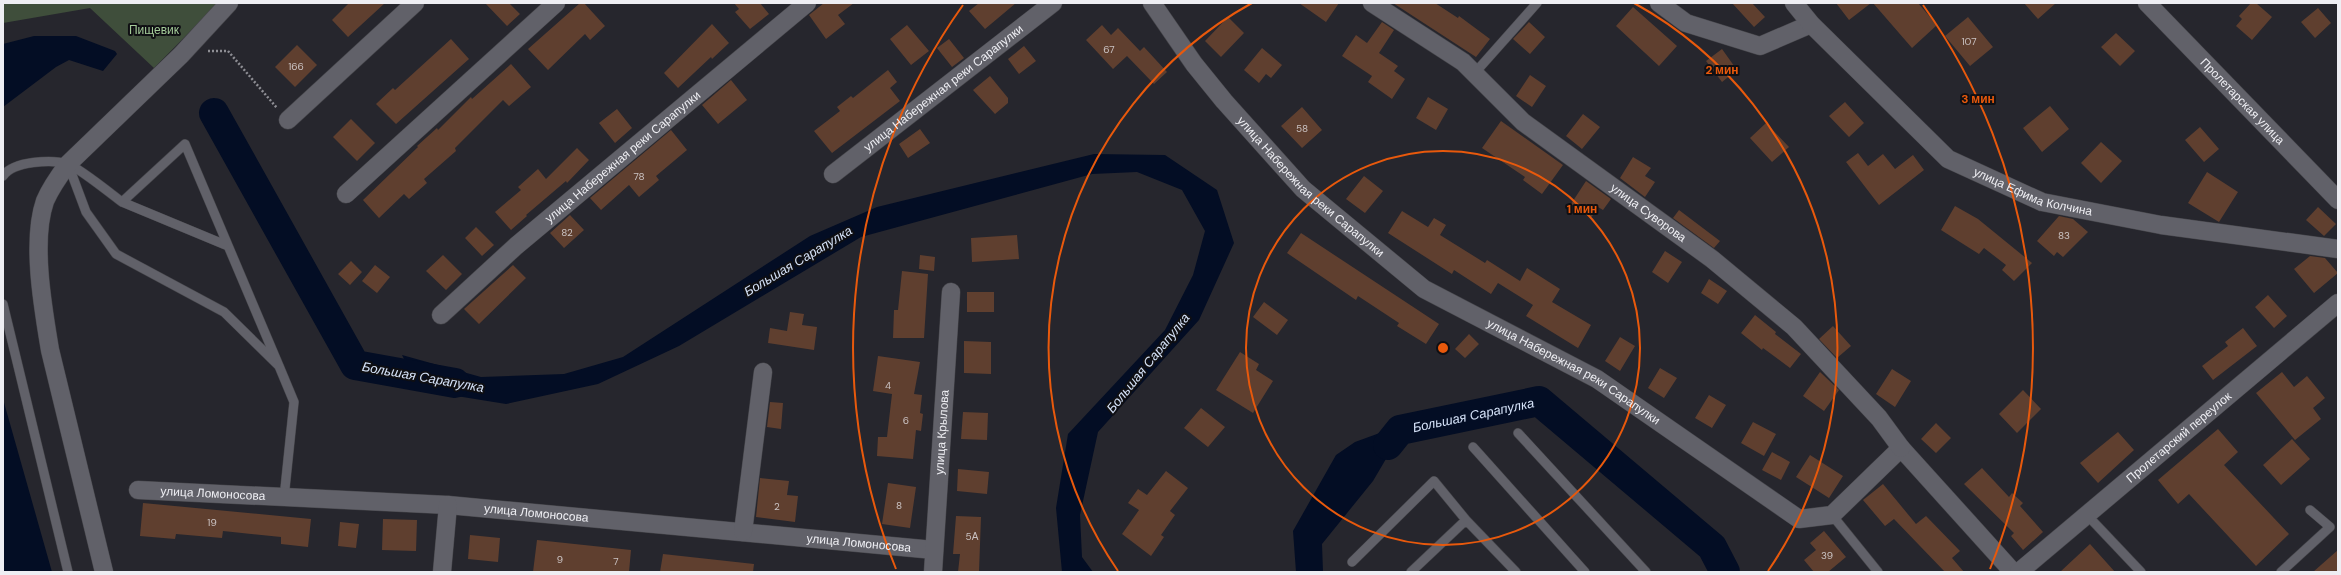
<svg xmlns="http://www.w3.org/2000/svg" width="2341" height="575" font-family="'DM Sans',sans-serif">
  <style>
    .green { fill: #3f4e3b }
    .water { fill: #030d24 }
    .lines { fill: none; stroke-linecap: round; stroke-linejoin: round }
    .river { stroke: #030d24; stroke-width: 30 }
    .building { fill: #5f3f2f }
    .service-casing { stroke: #45454a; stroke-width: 10 }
    .minor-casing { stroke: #45454a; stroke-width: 19 }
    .path { stroke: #8e8e94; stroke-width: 2.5; stroke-dasharray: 2 2; stroke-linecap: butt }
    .service { stroke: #616169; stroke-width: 9 }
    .minor { stroke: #616169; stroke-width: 18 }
    .ring { fill: none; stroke: #e8590c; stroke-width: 2 }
    .labels { text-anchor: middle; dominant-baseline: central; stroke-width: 4; stroke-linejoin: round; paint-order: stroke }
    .number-label { font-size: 10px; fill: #cac2c2 }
    .park-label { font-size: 12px; fill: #a4cb99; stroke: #0f0f13 }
    .street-label { font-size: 12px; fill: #eeeef3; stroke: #0f0f13 }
    .water-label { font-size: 13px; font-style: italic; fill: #d6e3f9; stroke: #0f0f13 }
    .centre { fill: #e8590c; stroke: #0f0f13; stroke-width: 2 }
    .ring-label { font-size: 12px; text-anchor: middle; font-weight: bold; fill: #e8590c; stroke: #0f0f13; stroke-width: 4; stroke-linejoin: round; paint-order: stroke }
  </style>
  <rect width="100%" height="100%" fill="#26262d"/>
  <path class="green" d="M3 3H218L154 68 90 8 3 23Z"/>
  <path class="water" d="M34 36H76L115 51 117 54 103 71 69 60 56 67 3 107V44Z
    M1094 154 1165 155 1217 190 1234 243 1199 320 1098 432 1080 515 1082 557 1093 572H1062L1056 508 1068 434 1165 330 1193 275 1205 231 1182 190 1137 172 1092 174 861 237 679 346 598 384 506 404 444 394 412 375 402 355 481 377 564 374 623 357 810 236 877 207Z
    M3 399 52 572H3Z
    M1418 419 1425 436 1393 447 1373 481 1322 544 1323 572H1296L1293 531 1336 455 1355 442Z"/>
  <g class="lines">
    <g class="river">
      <path d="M214 113 355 365 455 383"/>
      <path id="s1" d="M1388 445 1400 430 1539 401 1712 547 1725 572"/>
    </g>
  </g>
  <path class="building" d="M349 3H385L348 37 332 20Z
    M485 3H509L520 14 507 26Z
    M580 3H584L605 26 590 40 585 34 548 70 528 49Z
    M734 3H760L769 14 750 29 735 12 739 9Z
    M824 3H854L838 15 845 24 826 39 809 15Z
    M979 3H1016L985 29 969 11Z
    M1299 3H1339L1326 22Z
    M1393 3H1435L1458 18 1459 16 1490 39 1476 57Z
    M1732 3H1752L1765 17 1754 27Z
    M1836 3H1871L1849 20Z
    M1873 3H1918L1937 25 1912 48Z
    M2024 3H2056L2038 19Z
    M2251 3H2256L2272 17 2252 40 2236 26 2242 19 2239 16Z
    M1633 7 1677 46 1659 66 1616 26Z
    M2318 8 2331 23 2315 38 2301 22Z
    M1228 17 1244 33 1221 57 1205 41Z
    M1968 17 1993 47 1970 66 1945 36Z
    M1382 22 1394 30 1379 53 1398 66 1394 71 1405 79 1392 99 1368 82 1372 76 1342 56 1356 35 1367 43Z
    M1529 22 1545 37 1530 54 1513 39Z
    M712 24 729 43 712 59 711 57 678 88 664 73Z
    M907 25 929 51 911 65 890 39Z
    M1102 25 1111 35 1118 28 1140 51 1144 47 1167 72 1154 84 1127 56 1113 69 1086 40Z
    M2116 33 2135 51 2120 66 2101 47Z
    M451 39 469 59 396 124 376 104 393 88 395 90Z
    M949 39 964 58 952 67 937 48Z
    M297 45 317 65 295 87 275 67Z
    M1024 46 1036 61 1019 74 1008 59Z
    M1262 48 1282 65 1271 78 1266 74 1259 83 1244 70Z
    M1722 49 1737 70 1722 82 1706 61Z
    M511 64 531 87 509 106 503 100 455 148 456 151 424 179 427 183 409 199 404 194 379 218 363 200 418 147 417 146 437 128 438 130 471 97 472 99Z
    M888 70 897 82 890 88 900 101 832 153 814 131 840 111 837 107 851 96 853 98Z
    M1530 75 1546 86 1532 107 1516 96Z
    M990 76 1008 98V103L995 114 973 90Z
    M731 80 747 100 718 124 702 105Z
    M1428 97 1448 109 1436 130 1416 118Z
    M1845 102 1864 123 1849 137 1829 116Z
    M2050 106 2069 129 2042 152 2023 128Z
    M1302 107 1322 130 1302 148 1281 126Z
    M617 109 632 128 615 143 599 123Z
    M1583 114 1600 127 1582 149 1566 136Z
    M351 119 375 143 357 161 333 137Z
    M1501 121 1563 165 1542 194 1523 180 1525 177 1482 148Z
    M1766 123 1789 147 1772 162 1750 138Z
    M2200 127 2219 149 2204 162 2185 140Z
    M920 129 930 143 908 158 899 144Z
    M671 130 687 150 656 176 659 180 639 197 629 185 601 210 590 198Z
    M2101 142 2122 161 2101 183 2081 163Z
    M577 148 589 160 567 183 566 181 526 215 527 216 511 230 495 212 521 190 518 187 538 169 546 179Z
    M1858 153 1868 166 1883 154 1895 169 1913 155 1924 170 1879 205 1846 162Z
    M1633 157 1651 168 1645 176 1655 182 1645 197 1620 178Z
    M2207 172 2238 192 2219 222 2188 203Z
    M1364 176 1383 191 1365 213 1346 199Z
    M1586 181 1611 199 1603 210 1598 207 1591 218 1571 204Z
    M1955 206 1978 219 2032 263 2014 281 2002 270 2006 265 1984 248 1979 254 1941 230Z
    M2318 207 2336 224 2324 236 2306 220Z
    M1679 210 1720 241 1714 248 1673 218Z
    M1402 211 1428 227 1434 218 1446 225 1440 235 1485 263 1487 260 1520 281 1527 268 1560 289 1552 302 1591 325 1578 348 1526 316 1533 305 1498 283 1491 294 1454 270 1452 274 1388 233Z
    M570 215 584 230 564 248 550 233Z
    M2059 216 2073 219 2088 232 2063 257 2057 252 2054 256 2037 241Z
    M476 227 494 245 482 256 465 238Z
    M1301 233 1439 324 1426 344 1397 326 1399 323 1358 296 1356 300 1287 253Z
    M1017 235 1019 259 972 262 971 238Z
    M1665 251 1682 262 1668 283 1652 272Z
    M443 255 462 274 446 290 426 271Z
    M920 255 935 257 934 271 919 269Z
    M2310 256 2325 258 2338 273 2314 293 2294 269Z
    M351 261 362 272 350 285 338 274Z
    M375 265 390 277 377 293 362 281Z
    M513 265 526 278 479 324 464 309Z
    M902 271 928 274 924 338H893L894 310H898Z
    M1709 279 1727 291 1718 304 1701 293Z
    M967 292H994V312H967Z
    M2268 295 2287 316 2274 328 2255 307Z
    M1264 302 1288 320 1277 335 1253 317Z
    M790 312 804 314 802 325 817 327 814 350 768 343 770 328 787 331Z
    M1755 315 1776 332 1775 334 1801 354 1790 368 1763 348 1762 350 1741 333Z
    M1833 326 1851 346 1837 358 1819 339Z
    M2243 328 2257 346 2213 380 2202 366 2228 346 2225 342Z
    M1469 334 1479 344 1465 358 1455 349Z
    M1620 337 1635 346 1620 371 1605 361Z
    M964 341 991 342V374L964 373Z
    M1240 352 1259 364 1256 370 1273 381 1253 413 1216 390Z
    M878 356 920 362 914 394 922 395 920 413 923 414 921 431 916 430 913 459 877 456 878 437H887L892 394 873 391Z
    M1660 368 1677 378 1664 398 1648 388Z
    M1892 369 1911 381 1895 407 1876 394Z
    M1820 372 1839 390 1824 411 1803 396Z
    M2282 372 2294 387 2307 376 2325 398 2313 408 2321 419 2295 440 2256 393Z
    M2023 390 2041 409 2017 433 1999 414Z
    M1709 395 1726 405 1712 428 1695 418Z
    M770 402 783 403 781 429 767 427Z
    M1201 408 1225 427 1208 447 1184 428Z
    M963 412 988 413 987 440 961 439Z
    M1753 422 1776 434 1764 456 1741 443Z
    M1936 423 1951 438 1936 453 1921 439Z
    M2218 429 2238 452 2224 465 2289 534 2256 566 2189 494 2178 504 2158 480Z
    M2118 432 2134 450 2098 483 2080 463Z
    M2292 439 2310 459 2281 485 2263 465Z
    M1772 452 1790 462 1781 480 1762 470Z
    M1810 455 1843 476 1829 498 1796 477Z
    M1982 468 2009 497 2012 493 2023 503 2020 506 2043 532 2023 550 2011 536 2014 533 1964 484Z
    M958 469 989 472 987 494 957 491Z
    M1166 471 1188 488 1170 511 1175 515 1161 535 1164 537 1151 556 1122 534 1139 510 1128 503 1138 489 1147 495Z
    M760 478 789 481 787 495 798 496 795 522 756 517Z
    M888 483 916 487 910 528 882 524Z
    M1883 484 1916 524 1926 516 1960 551 1952 558 1964 572H1945L1894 519 1885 526 1863 500Z
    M143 503 311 519 308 547 281 544V537L223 531 222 538 176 534 175 539 140 536Z
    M956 516 981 517 979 572H958L960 554H953Z
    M383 519 417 520 416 551 382 550Z
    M340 522 359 524 356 548 338 546Z
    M1824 531 1846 557 1828 572H1814L1804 560 1816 550 1810 543Z
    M470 535 500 538 498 562 468 559Z
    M537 540 631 550 629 572H533Z
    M2090 544 2115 572H2060Z
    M2338 550V572H2313Z
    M663 554 754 564 753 572H660Z"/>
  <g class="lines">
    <g class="service-casing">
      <path id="service" d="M1473 75 1537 3
        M68 164 86 212 116 254 224 312 279 366 294 402 284 498
        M3 176C13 161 52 159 68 164 79 168 110 193 122 202L185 144 279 366
        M122 202 228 246
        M3 304 68 572
        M1518 433 1646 572
        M1473 447 1585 572
        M1832 515 1878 572
        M2087 515 2141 572
        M1466 520 1516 572
        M1352 562 1434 481 1466 520 1411 572
        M2281 572 2330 527 2310 510"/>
    </g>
    <g class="minor-casing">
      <g id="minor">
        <path id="s2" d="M1152 3 1194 64 1224 101 1303 189 1424 289 1597 379 1799 519 1832 515 1901 448 2013 572"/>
        <path id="s3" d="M1372 3 1463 62 1523 122 1712 259 1794 327 1879 418 1901 448"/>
        <path d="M1659 3 1686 23 1760 46 1811 24"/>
        <path id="s4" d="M1794 3 1811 24 1948 159 2042 202 2161 225 2338 249"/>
        <path id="s5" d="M2147 3 2338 200"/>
        <path d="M288 120 415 3"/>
        <path id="s6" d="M833 174 1053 3"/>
        <path d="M346 194 556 3"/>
        <path id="s7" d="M441 315 516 246 807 3"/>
        <path id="s8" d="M138 490 448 505 934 550"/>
        <path d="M743 532 763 372"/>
        <path d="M104 572 50 350C43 308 31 241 45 201 51 187 59 176 68 164L181 55 229 3"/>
        <path d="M442 572 448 505"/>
        <path id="s9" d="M933 572 951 292"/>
        <path id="s10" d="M2019 572 2338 303"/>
      </g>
    </g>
    <path class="path" d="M208 51H228L277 108"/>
    <use href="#service" class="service"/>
    <use href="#minor" class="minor"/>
  </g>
  <g class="ring">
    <circle cx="1443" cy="348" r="197"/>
    <path d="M1118 571A394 394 0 0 1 1252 3M1634 3A394 394 0 0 1 1768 571"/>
    <path d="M896 569A590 590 0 0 1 963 5M1923 5A590 590 0 0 1 1990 569"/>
  </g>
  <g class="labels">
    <g class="number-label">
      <text x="1969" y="41">107</text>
      <text x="1109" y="49">67</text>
      <text x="296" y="66">166</text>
      <text x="1302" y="128">58</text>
      <text x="639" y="176">78</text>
      <text x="567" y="232">82</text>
      <text x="2064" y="235">83</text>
      <text x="888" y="385">4</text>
      <text x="906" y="420">6</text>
      <text x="899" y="505">8</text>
      <text x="777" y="506">2</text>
      <text x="212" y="522">19</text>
      <text x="972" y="536">5А</text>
      <text x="1827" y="555">39</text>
      <text x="560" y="559">9</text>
      <text x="616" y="561">7</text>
    </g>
    <g class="park-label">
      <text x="154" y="30">Пищевик</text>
    </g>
    <g class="street-label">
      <text stroke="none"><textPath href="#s6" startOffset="140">улица Набережная реки Сарапулки</textPath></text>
      <text stroke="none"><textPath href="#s5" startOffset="137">Пролетарская улица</textPath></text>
      <text stroke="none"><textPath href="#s7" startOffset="241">улица Набережная реки Сарапулки</textPath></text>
      <text stroke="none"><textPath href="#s2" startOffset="244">улица Набережная реки Сарапулки</textPath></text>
      <text stroke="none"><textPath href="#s4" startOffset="311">улица Ефима Колчина</textPath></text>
      <text stroke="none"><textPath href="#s3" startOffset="348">улица Суворова</textPath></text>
      <text stroke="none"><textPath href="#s2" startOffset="568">улица Набережная реки Сарапулки</textPath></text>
      <text stroke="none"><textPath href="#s9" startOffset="140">улица Крылова</textPath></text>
      <text stroke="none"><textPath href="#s10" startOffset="209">Пролетарский переулок</textPath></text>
      <text stroke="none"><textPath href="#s8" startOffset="75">улица Ломоносова</textPath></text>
      <text stroke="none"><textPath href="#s8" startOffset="399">улица Ломоносова</textPath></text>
      <text stroke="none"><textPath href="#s8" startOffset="723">улица Ломоносова</textPath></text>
    </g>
    <g class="water-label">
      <text transform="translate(798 261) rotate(-31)">Большая Сарапулка</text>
      <text transform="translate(1148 363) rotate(-51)">Большая Сарапулка</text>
      <text transform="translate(423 377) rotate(10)">Большая Сарапулка</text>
      <text stroke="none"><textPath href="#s1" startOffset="94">Большая Сарапулка</textPath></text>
    </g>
  </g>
  <circle cx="1443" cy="348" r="6" class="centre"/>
  <g class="ring-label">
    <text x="1722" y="74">2 мин</text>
    <text x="1978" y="103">3 мин</text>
    <text x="1582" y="213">1 мин</text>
  </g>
  <rect width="2341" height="575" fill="none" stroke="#eeeef3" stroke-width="8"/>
</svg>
